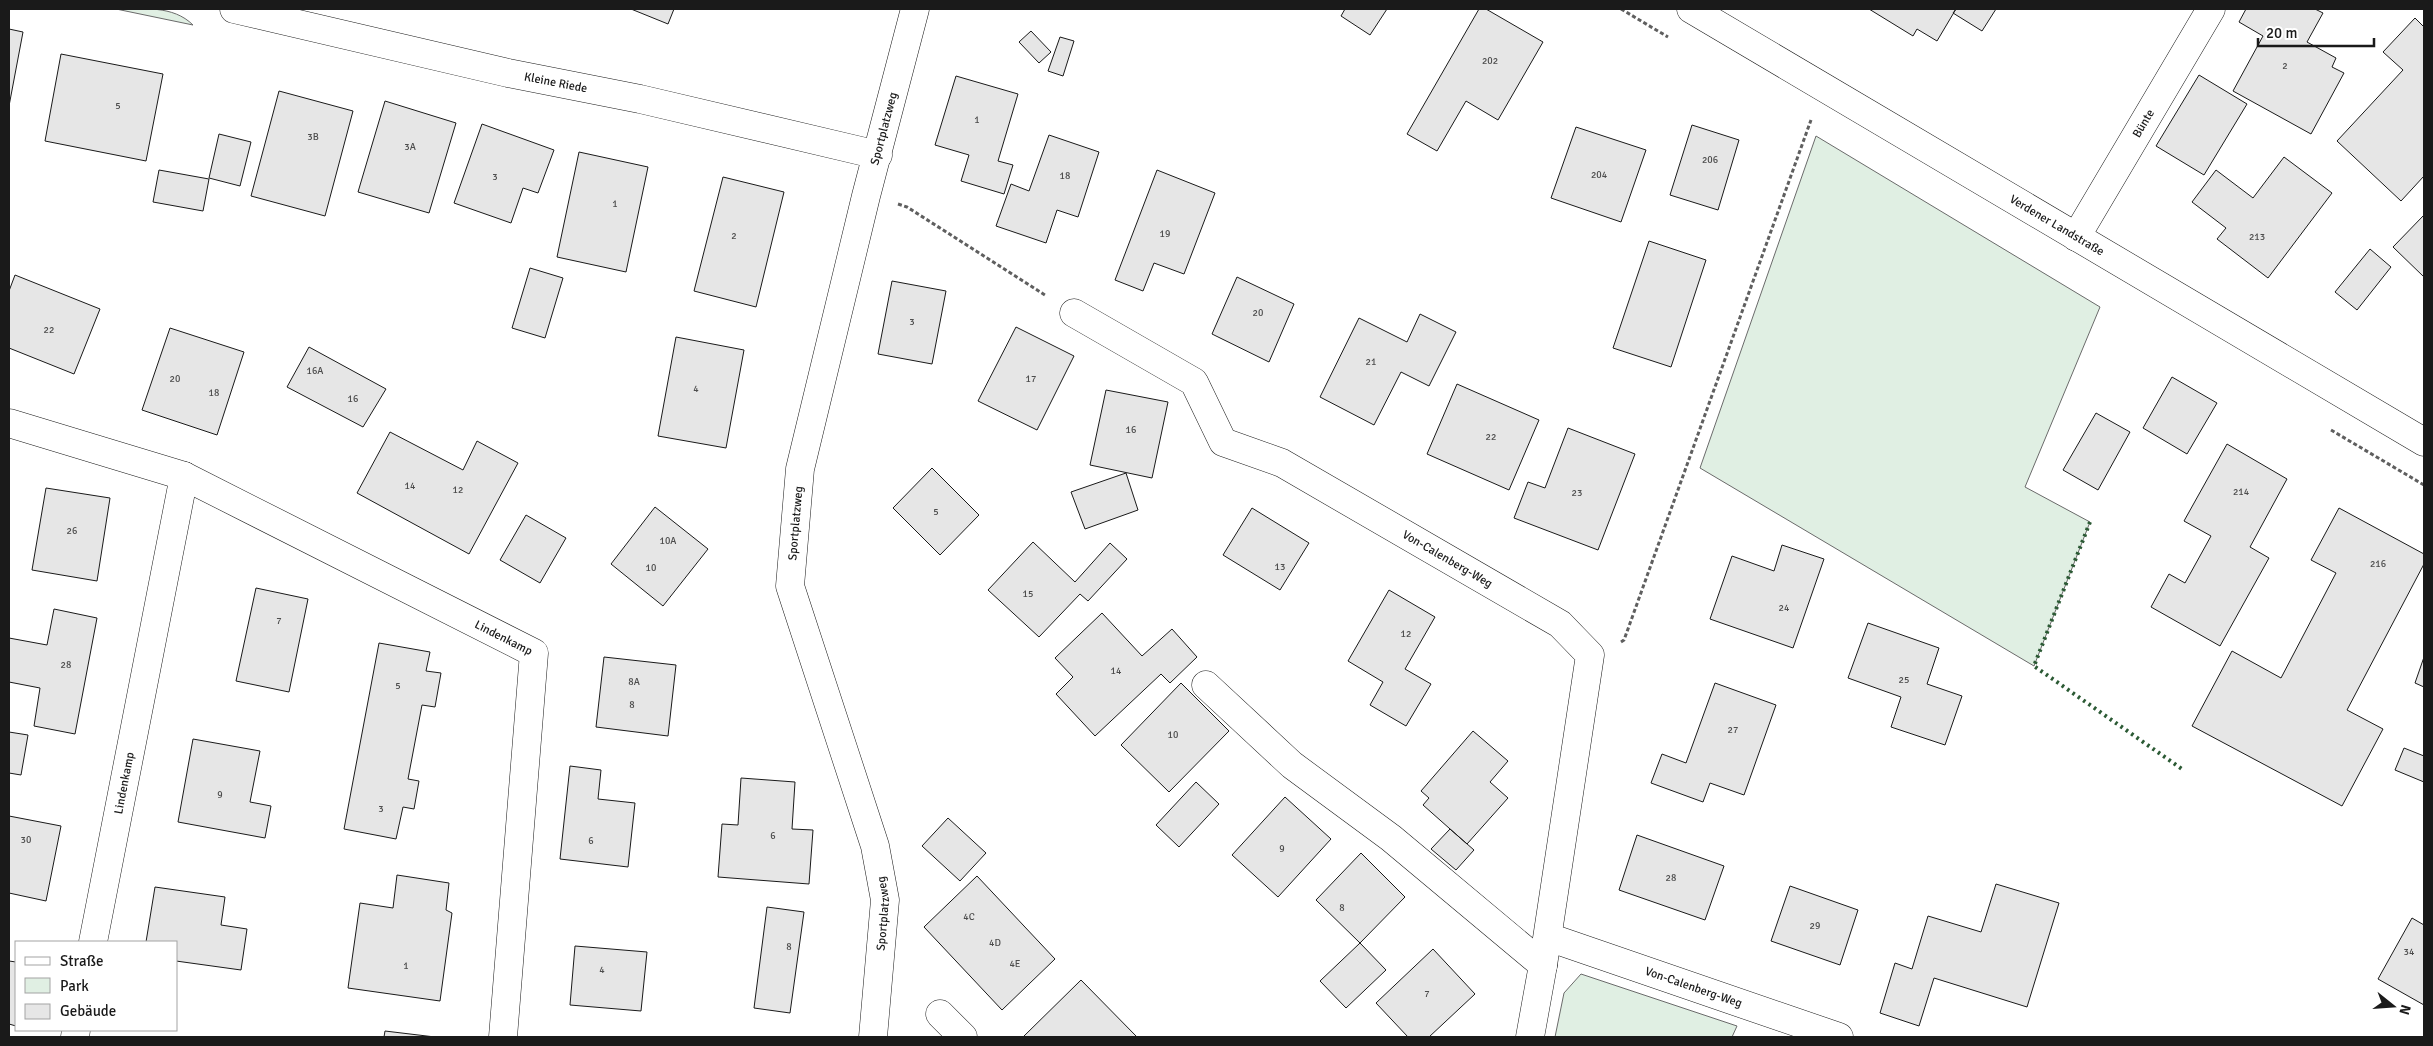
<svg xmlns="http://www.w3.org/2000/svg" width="2433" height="1046" font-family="Signika,sans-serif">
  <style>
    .green { fill: #e0efe3; stroke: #6a6a6a }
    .building { fill: #e6e6e6; stroke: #1a1a1a }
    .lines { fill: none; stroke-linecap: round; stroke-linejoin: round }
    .minor-casing { stroke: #1a1a1a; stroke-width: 29 }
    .major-casing { stroke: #1a1a1a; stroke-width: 29 }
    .path { stroke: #5f5f5f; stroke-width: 3; stroke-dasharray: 4 2.5; stroke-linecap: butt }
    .minor { stroke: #fff; stroke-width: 28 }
    .major { stroke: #fff; stroke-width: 28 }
    .hedge { stroke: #2b5a34; stroke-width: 4; stroke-dasharray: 2.5 4; stroke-linecap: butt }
    .labels { text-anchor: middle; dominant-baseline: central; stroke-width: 4; stroke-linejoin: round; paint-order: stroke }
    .number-label { font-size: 10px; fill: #4d4d4d }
    .street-label { font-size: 12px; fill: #1a1a1a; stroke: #fff }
  </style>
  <rect width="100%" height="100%" fill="#fff"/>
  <path class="green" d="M116 9C143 9 173 5 193 25Z
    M1816 136 2100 307 2025 487 2090 522 2034 666 1700 468Z
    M1581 974 1737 1026 1732 1037H1555L1564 993Z"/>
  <path class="building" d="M631 9H674L668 24Z
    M1345 9H1387L1370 35 1341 16Z
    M1479 9H1486L1543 42 1498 120 1466 101 1437 151 1407 134Z
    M1869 9H1956L1937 41 1917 29 1913 36Z
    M1956 9H1996L1982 31 1953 13Z
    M2246 9H2315L2323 13 2307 42 2336 58 2332 67 2344 73 2311 134 2233 91 2263 36 2239 22Z
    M2415 18 2424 27V176L2401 201 2337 141 2403 70 2383 52Z
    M9 29 23 32 9 106Z
    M1031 31 1051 52 1039 63 1019 42Z
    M1060 37 1074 41 1063 76 1048 71Z
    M61 54 163 74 146 161 45 141Z
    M2199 75 2247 104 2204 175 2156 146Z
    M956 76 1018 94 998 161 1013 165 1004 194 961 181 969 155 935 145Z
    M279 91 353 111 325 216 251 196Z
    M385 101 456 123 429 213 358 192Z
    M482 124 554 150 538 193 523 188 511 223 454 203Z
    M1692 125 1739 140 1718 210 1670 195Z
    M1576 127 1646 150 1621 222 1551 198Z
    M219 134 251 142 240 186 209 178Z
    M1049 135 1099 152 1078 217 1057 210 1046 243 996 226 1011 184 1029 191Z
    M579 152 648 167 626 272 557 257Z
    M2284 157 2332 193 2268 278 2217 239 2226 228 2192 202 2216 170 2253 198Z
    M159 170 209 179 203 211 153 202Z
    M1157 170 1215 193 1184 274 1154 263 1143 291 1115 280Z
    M723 177 784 192 756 307 694 291Z
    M2424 215V277L2393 247Z
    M1649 241 1706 260 1671 367 1613 348Z
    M2370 249 2391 267 2357 310 2335 292Z
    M530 268 563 278 545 338 512 328Z
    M15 275 100 309 74 374 9 348V291Z
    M1237 277 1294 304 1269 362 1212 334Z
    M892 281 946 291 932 364 878 354Z
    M1420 314 1456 332 1429 386 1401 372 1374 425 1320 397 1359 318 1407 342Z
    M1016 327 1074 356 1037 430 978 401Z
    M170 328 244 352 217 435 142 410Z
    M676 337 744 350 726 448 658 436Z
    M309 347 386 389 363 427 287 387Z
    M2172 377 2217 403 2187 454 2143 428Z
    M1457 384 1539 420 1509 490 1427 454Z
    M1106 390 1168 402 1152 478 1090 465Z
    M2096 413 2130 432 2098 490 2063 470Z
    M1568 428 1635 454 1598 550 1514 518 1528 482 1545 488Z
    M390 432 463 470 477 441 518 463 469 554 357 493Z
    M2227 444 2287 479 2250 547 2269 558 2220 646 2151 607 2169 574 2185 583 2211 536 2184 521Z
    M932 468 979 515 940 555 893 508Z
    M1126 473 1138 510 1085 529 1071 492Z
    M46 488 110 498 97 581 32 570Z
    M655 507 708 549 663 606 611 564Z
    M1252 508 1309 543 1280 590 1223 555Z
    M2339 508 2424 554V564L2347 710 2383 729 2342 806 2192 726 2232 651 2281 678 2336 573 2311 560Z
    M526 515 566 538 540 583 500 560Z
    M1033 542 1075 582 1110 543 1127 559 1088 601 1080 594 1039 637 988 590Z
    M1782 545 1824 559 1793 648 1710 619 1732 556 1774 571Z
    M256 588 308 599 289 692 236 681Z
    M1389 590 1435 617 1405 669 1431 684 1406 726 1370 705 1383 682 1348 661Z
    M54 609 97 618 75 734 34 726 40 688 9 682V638L47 645Z
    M1102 613 1142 656 1172 629 1197 657 1170 683 1161 674 1095 736 1056 694 1073 677 1055 658Z
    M1868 623 1939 648 1927 684 1962 696 1945 745 1891 727 1901 697 1848 678Z
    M379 643 430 652 426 671 441 673 435 707 422 705 408 779 419 781 414 809 403 807 396 839 344 829Z
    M604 657 676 665 668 736 596 727Z
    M2424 657V687L2415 683Z
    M1181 683 1229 731 1169 792 1121 745Z
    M1715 683 1776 705 1744 795 1710 783 1703 802 1651 783 1662 754 1686 763Z
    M1473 731 1508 761 1490 782 1508 798 1467 844 1423 805 1429 798 1421 791Z
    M9 732 28 735 21 775 9 773Z
    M193 739 260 751 250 802 271 806 265 838 178 822Z
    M2404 748 2424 756V782L2395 770Z
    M570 766 601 770 598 799 635 803 628 867 560 859Z
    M741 778 795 782 792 829 813 830 809 884 718 877 722 824 738 825Z
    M1196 782 1219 804 1179 847 1156 825Z
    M1285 797 1331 839 1278 897 1232 855Z
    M9 816 61 826 46 901 9 893Z
    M948 818 986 853 960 881 922 846Z
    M1450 829 1474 850 1456 870 1431 849Z
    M1637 835 1724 866 1705 920 1619 890Z
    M1361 853 1405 897 1360 943 1316 900Z
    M397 875 449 883 446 910 452 913 440 1001 348 988 360 903 393 908Z
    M977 876 1055 959 1002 1010 924 927Z
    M1996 884 2059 903 2027 1007 1934 978 1919 1026 1880 1013 1895 963 1912 969 1928 916 1981 932Z
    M1790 886 1858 910 1840 965 1771 941Z
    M155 887 225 897 221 925 247 929 241 970 176 961V942H146Z
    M767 907 804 912 790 1013 754 1008Z
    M2412 918 2424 925V1005L2378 979Z
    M1360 943 1386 970 1346 1008 1320 981Z
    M575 946 647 952 641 1011 570 1005Z
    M1433 949 1475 994 1429 1037H1408L1376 1003Z
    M9 961 16 962V1026L9 1024Z
    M1081 980 1137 1037H1023Z
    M385 1031 435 1037H384Z"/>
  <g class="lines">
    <g class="minor-casing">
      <g id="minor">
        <path id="s1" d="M234 9 508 73 640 99 878 155"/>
        <path id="s2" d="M2076 237 2211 9"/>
        <path id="s3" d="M1074 313 1194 382 1223 442 1282 463 1560 624 1590 655 1543 965 1530 1037"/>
        <path id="s4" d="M9 423 184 476 534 653 503 1037"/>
        <path d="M1206 685 1292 765 1391 838 1543 965"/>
        <path id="s5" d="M1548 937 1839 1037"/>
        <path id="s6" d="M93 942 184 476"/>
        <path d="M940 1014 963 1037"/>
        <path d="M75 1037 76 1030"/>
        <path id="s7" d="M873 1037 885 900 875 846 790 586 800 469 866 196 915 9"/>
      </g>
    </g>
    <g class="major-casing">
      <g id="major">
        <path id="s8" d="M1691 9 2424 442"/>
      </g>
    </g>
    <path class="path" d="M1621 9 1668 37
      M898 204 907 207 1045 295
      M2331 430 2424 485
      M1621 642 1624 640 1811 120"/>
    <use href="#minor" class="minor"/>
    <use href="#major" class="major"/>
    <path class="hedge" d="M2090 522 2034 666 2182 769"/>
  </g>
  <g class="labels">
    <g class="number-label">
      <text x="1490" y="61">202</text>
      <text x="2285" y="66">2</text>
      <text x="118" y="106">5</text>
      <text x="977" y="120">1</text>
      <text x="313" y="137">3B</text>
      <text x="410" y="147">3A</text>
      <text x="1710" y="160">206</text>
      <text x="1599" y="175">204</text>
      <text x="1065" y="176">18</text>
      <text x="495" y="177">3</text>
      <text x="615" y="204">1</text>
      <text x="1165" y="234">19</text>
      <text x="734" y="236">2</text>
      <text x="2257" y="237">213</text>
      <text x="1258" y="313">20</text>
      <text x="912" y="322">3</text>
      <text x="49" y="330">22</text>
      <text x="1371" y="362">21</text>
      <text x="315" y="371">16A</text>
      <text x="175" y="379">20</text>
      <text x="1031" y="379">17</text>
      <text x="696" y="389">4</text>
      <text x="214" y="393">18</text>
      <text x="353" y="399">16</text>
      <text x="1131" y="430">16</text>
      <text x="1491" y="437">22</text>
      <text x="410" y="486">14</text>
      <text x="458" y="490">12</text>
      <text x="2241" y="492">214</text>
      <text x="1577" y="493">23</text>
      <text x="936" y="512">5</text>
      <text x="72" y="531">26</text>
      <text x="668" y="541">10A</text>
      <text x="2378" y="564">216</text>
      <text x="1280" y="567">13</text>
      <text x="651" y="568">10</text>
      <text x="1028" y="594">15</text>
      <text x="1784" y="608">24</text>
      <text x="279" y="621">7</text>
      <text x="1406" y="634">12</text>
      <text x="66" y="665">28</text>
      <text x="1116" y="671">14</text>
      <text x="1904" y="680">25</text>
      <text x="634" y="682">8A</text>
      <text x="398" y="686">5</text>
      <text x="632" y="705">8</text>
      <text x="1733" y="730">27</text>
      <text x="1173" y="735">10</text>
      <text x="220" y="795">9</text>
      <text x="381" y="809">3</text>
      <text x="773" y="836">6</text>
      <text x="26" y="840">30</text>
      <text x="591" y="841">6</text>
      <text x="1282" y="849">9</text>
      <text x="1671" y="878">28</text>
      <text x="1342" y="908">8</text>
      <text x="969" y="917">4C</text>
      <text x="1815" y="926">29</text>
      <text x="995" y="943">4D</text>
      <text x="789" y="947">8</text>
      <text x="2409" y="952">34</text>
      <text x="1015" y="964">4E</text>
      <text x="406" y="966">1</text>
      <text x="602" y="970">4</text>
      <text x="1427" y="994">7</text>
    </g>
    <g class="street-label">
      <text stroke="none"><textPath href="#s1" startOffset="330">Kleine Riede</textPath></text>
      <text stroke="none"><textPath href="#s2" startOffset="132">Bünte</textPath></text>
      <text stroke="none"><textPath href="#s7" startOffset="934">Sportplatzweg</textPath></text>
      <text stroke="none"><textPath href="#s8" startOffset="425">Verdener Landstraße</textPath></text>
      <text stroke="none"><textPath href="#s7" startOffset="529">Sportplatzweg</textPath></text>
      <text stroke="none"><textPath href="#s3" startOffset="459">Von-Calenberg-Weg</textPath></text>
      <text stroke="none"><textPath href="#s4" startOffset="541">Lindenkamp</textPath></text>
      <text stroke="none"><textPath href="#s6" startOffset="162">Lindenkamp</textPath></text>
      <text stroke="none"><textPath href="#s7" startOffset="124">Sportplatzweg</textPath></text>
      <text stroke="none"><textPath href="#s5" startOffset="154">Von-Calenberg-Weg</textPath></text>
    </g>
  </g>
  <rect width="2433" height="1046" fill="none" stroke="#1a1a1a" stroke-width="20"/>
  <rect x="15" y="941" width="162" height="90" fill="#ffffff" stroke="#a3a3a3"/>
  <rect x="25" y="957" width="25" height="8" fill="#ffffff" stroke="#a3a3a3"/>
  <text x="60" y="966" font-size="15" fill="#1a1a1a">Straße</text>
  <rect x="25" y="978" width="25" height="15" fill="#e0efe3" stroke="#a3a3a3"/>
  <text x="60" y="991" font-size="15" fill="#1a1a1a">Park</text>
  <rect x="25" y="1004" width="25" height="15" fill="#e6e6e6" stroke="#a3a3a3"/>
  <text x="60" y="1016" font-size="15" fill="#1a1a1a">Gebäude</text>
  <g transform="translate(2393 1006) rotate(107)" stroke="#ffffff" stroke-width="4" paint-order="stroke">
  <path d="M0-4L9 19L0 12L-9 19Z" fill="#1a1a1a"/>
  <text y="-8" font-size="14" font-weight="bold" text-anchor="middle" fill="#1a1a1a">N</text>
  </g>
  <path d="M2258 38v8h116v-8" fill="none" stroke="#1a1a1a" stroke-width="2.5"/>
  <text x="2266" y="38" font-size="15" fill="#1a1a1a" stroke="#ffffff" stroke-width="4" paint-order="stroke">20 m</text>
</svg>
